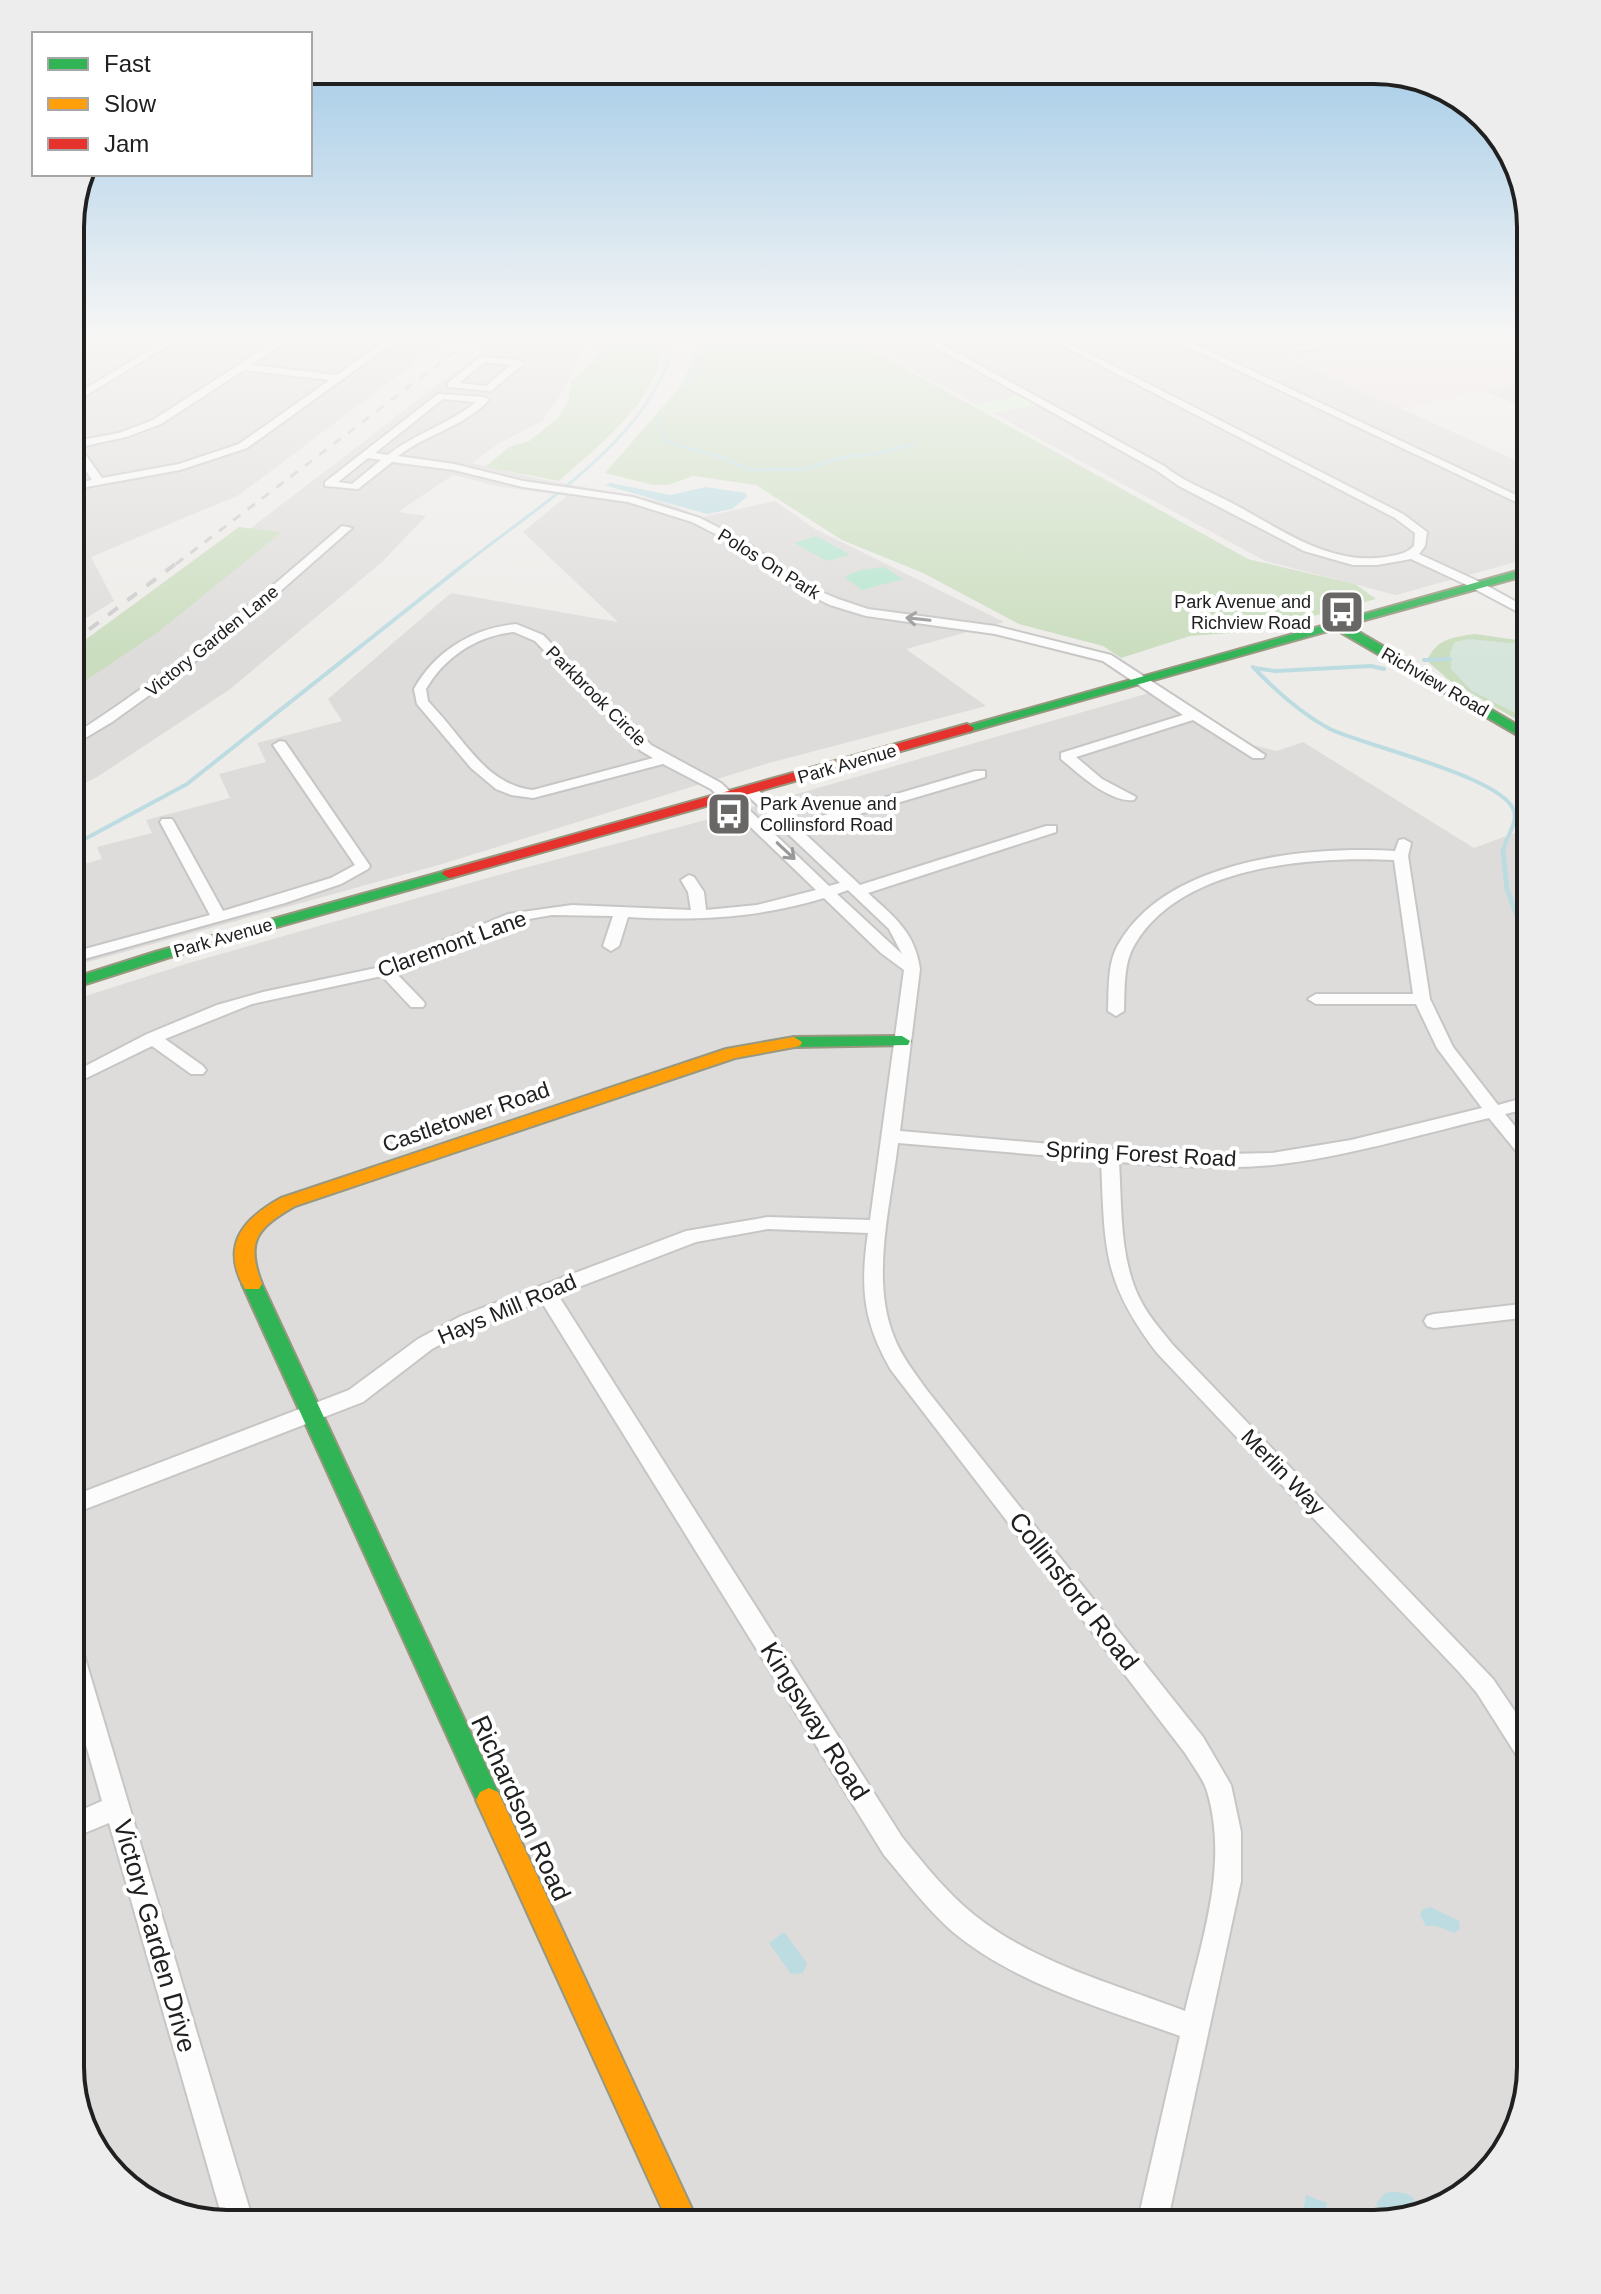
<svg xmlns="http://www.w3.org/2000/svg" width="1601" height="2294" font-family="Helvetica,sans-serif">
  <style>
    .residential { fill: #dddcda }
    .commercial { fill: #f0e0df }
    .religious { fill: #dcdcda }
    .forest { fill: #caddbe }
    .wetland { fill: #d6e5dc }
    .park { fill: #d7f4d5 }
    .pitch { fill: #b4e5ce }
    .water { fill: #bcdce1 }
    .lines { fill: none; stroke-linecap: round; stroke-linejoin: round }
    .stream-far2 { stroke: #bcdce1; stroke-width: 3 }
    .stream-far1 { stroke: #bcdce1; stroke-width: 4 }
    .stream { stroke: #bcdce1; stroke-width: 5 }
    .street-casing { stroke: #c7c6c5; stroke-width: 4 }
    .fast-casing { stroke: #989880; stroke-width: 4 }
    .slow-casing { stroke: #989880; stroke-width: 4 }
    .jam-casing { stroke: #989880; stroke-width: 4 }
    .street { fill: #fcfcfc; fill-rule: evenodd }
    .fast { fill: #30b455; fill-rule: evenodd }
    .slow { fill: #ff9f0a; fill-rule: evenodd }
    .jam { fill: #e5322d; fill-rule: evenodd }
    .rail-far1 { stroke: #cbcbca; stroke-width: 3; stroke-dasharray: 9 9; stroke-linecap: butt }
    .rail { stroke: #cbcbca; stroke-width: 4; stroke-dasharray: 12 12; stroke-linecap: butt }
    .oneway { stroke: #999 }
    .labels { text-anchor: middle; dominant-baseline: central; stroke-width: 8; stroke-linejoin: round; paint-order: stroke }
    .far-street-label { font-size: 18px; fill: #202020; stroke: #fff }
    .far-poi-label { font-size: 18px; fill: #202020; stroke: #fff; text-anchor: end }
    .street-label { font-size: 22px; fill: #202020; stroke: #fff }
    .near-street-label { font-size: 26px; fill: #202020; stroke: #fff }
    .rim { fill: none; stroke: #202020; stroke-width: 4 }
  </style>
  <rect width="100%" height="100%" fill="#eeece9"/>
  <path class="residential" d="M70 337H449L239 495 91 557 114 601 70 628Z
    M500 337H544L542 341 587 345 560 396 542 421 498 444 472 463 545 480 660 501 702 517 775 501 815 529 1004 622 906 649 986 706 769 763 442 864 70 967V868L102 859 97 847 152 833 146 820 230 798 219 774 266 762 257 743 342 721 328 699 451 593 618 622 523 532 567 496 496 486 453 475 398 512 426 516 382 562 229 690 97 777 70 791V661L101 643Z
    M852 337H1241L1531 467V558L1396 595 1265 561Z
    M1163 689 1248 744 1277 751 1303 742 1474 848 1531 827V2067L1510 2146 1452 2203 1374 2224H217L140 2198 91 2145 70 2067V1001L189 963 498 875 717 817Z"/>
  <path class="commercial" d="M1241 337H1531V380L1402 409Z"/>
  <path class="religious" d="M1531 380V410L1485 391Z"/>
  <path class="forest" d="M555 337H664C661 400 601 443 559 481L485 467 509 447 529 441 558 418 569 399 570 383 602 352 593 342Z
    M695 337H849L1248 559 1355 584 1376 599 1258 631 1190 636 1121 658 1103 646 1019 624 923 573 842 540 756 485 693 476 668 485H654L605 473 678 389 698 354Z
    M239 527 282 532 158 632 70 691V651Z
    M1475 634 1531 642V728L1449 680 1427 661C1436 639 1453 637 1475 634Z"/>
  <path class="wetland" d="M1468 639 1531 645V721L1472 691 1451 669 1450 652 1455 642Z"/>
  <path class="park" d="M1024 395 1041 404 988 414 971 405Z"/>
  <path class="pitch" d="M816 536 849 554V555L827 561 794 543Z
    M884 567 903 579 862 590 844 577 861 570Z"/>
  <path class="water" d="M611 483 670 495 706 487 746 493 747 497 732 509 707 514 604 485Z
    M1430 1907 1459 1921 1460 1929 1454 1933 1437 1926H1426L1420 1915 1423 1909Z
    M784 1932 807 1963 803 1973 791 1974 769 1943Z
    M1390 2192C1403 2192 1414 2193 1418 2206L1417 2212 1408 2215 1400 2211 1393 2214 1381 2211 1376 2204 1384 2194Z
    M1306 2195 1327 2203 1324 2224H1301Z"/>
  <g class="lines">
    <path class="stream-far2" d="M687 384 694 370 693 354 707 339 735 337
      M659 417 663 441 725 458 750 470 805 469 848 456 871 455 914 444
      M465 564C536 507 660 433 674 337"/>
    <path class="stream-far1" d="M1424 660 1450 659
      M1253 667C1276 691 1300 713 1330 729 1365 746 1504 777 1514 811 1518 825 1504 839 1503 852
      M1254 668 1276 671 1371 666 1384 669
      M70 847 187 784 467 562"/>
    <path class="stream" d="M1503 850 1507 889 1531 953"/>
    <g class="street-casing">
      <path id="street" d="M171 337H182L70 405V398Z
        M282 337H292L251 365 337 375 391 337H401L247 448 180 470 70 490V484L92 480 70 447V436L77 441 119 433 153 420ZM244 370 330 380 239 444 179 464 102 478 80 447 126 437 161 424Z
        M917 337H928L1164 466C1184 482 1207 490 1230 502 1278 527 1328 566 1386 557 1397 555 1406 554 1414 546L1415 533 1395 518 1046 337H1057L1403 514 1427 532 1425 546 1419 554 1482 583 1531 610V619L1469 586 1411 559 1377 565H1353L1304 551 1179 486 1156 470Z
        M1168 337H1180L1531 502V509Z
        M1339 337H1357L1297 352 1292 349Z
        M480 357 519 360 524 363 491 391 448 387V383ZM485 362 511 365 486 386 459 383Z
        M438 394 484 397 489 400C462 428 428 433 398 456L454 464 523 481 633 497 700 518 745 541 805 585 838 599 868 609 995 626 1111 655 1265 755 1263 758H1253L1193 720 1076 757 1102 779 1136 797 1134 800C1110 803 1079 774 1061 759V753L1183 715 1103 661 995 634 866 616 830 605 797 589 737 545 692 522 628 502 523 487 454 470 392 462 358 489 325 486V482ZM443 399 476 402C448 425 415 433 388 455L375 453ZM368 458 381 460 352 484 338 482Z
        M342 526 352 528 251 617 183 671 112 722 70 747V737C168 675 255 602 342 526Z
        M516 624 543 635 651 745 721 783 829 886 840 883 747 795V789H757L794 824 975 771H985V777L802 831 860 885 1046 826H1056V832L868 893C894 917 915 932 920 969L900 1131 1177 1155 1272 1153 1351 1140 1482 1108 1437 1048 1416 1004H1316L1308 999 1316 994H1413L1394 860C1312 856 1182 865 1135 944 1123 963 1125 990 1124 1011L1116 1016 1108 1011C1109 990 1107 964 1118 945 1166 859 1307 846 1395 851L1399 840 1404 839 1411 843 1408 856 1430 999 1453 1047 1498 1105 1531 1096V1108L1505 1114 1531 1146V1164L1525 1162 1489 1118C1418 1135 1346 1157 1273 1165 1222 1170 1170 1166 1119 1162 1122 1208 1119 1262 1142 1303 1150 1318 1162 1331 1172 1344L1493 1679 1531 1735V1767L1522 1764 1477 1693 1459 1672 1158 1354C1102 1282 1105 1248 1101 1160L898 1143C891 1203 870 1279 894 1337 901 1356 915 1373 926 1389L1203 1737 1231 1785 1241 1832V1881L1167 2224H1137L1180 2036C1103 2008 1017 1985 953 1932 927 1909 906 1881 884 1855L541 1301 475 1326 432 1349 363 1402 70 1515V1497L349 1390 418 1339 461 1316 686 1231 768 1217 870 1220 904 970 881 953 824 898C758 918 696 921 628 917L619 946 611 951 603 946 613 916 552 915 517 921 395 972 423 1001 425 1004 423 1007H411L382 976 252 1004 165 1039 203 1066 206 1070 203 1074H191L152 1046 70 1086V1074L147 1034 217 1005 263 992 376 968 508 914 572 905 691 910 688 892 681 880 689 875 694 877 704 892 706 910 757 905 816 890 711 789 663 764 533 798 511 795 496 789 471 768 417 704 414 689C435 651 473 628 516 624ZM514 632 535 641 641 751 653 758 533 790C487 785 465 741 436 710L428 701 426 689C444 657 478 635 514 632ZM848 890 889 929 902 954 837 894ZM768 1229 868 1233C860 1287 863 1322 891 1370L1185 1753C1192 1765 1203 1778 1207 1791 1229 1864 1202 1939 1185 2011 1114 1984 1034 1963 973 1914 946 1892 924 1864 902 1837L558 1295 696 1242Z
        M280 741 285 742 370 866 368 869 341 884 285 903 70 963V953L210 915 160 822 162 819H172L174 822 223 911 331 878 355 865 273 745Z
        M1531 1303V1317L1434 1328 1427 1326 1424 1321 1427 1316 1434 1314Z
        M70 1638 78 1641 82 1648 254 2224H224L109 1823 70 1839V1815L102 1801 70 1689Z"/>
    </g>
    <g class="fast-casing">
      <path id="fast" d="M1531 567V574L1347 625 1531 733V743L1335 629 972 731 967 732 960 728Z
        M449 870 456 874 454 877 167 958 70 989V979L155 952Z
        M902 1036 910 1041 908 1045 794 1047 786 1042 794 1037Z
        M252 1277 259 1279 262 1284 498 1792 502 1800 498 1808 489 1812 480 1808 242 1284 245 1279Z"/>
    </g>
    <g class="slow-casing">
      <path id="slow" d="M794 1037 802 1042 800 1046 735 1058 295 1206C257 1228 245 1241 262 1284L259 1289H245C220 1245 243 1219 281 1198L726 1049Z
        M489 1788 498 1792 699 2224H669L476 1800 480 1792Z"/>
    </g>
    <g class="jam-casing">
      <path id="jam" d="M967 724 974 728 972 731 454 877 449 878 442 874 444 871Z"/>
    </g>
    <use href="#street" class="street"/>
    <use href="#fast" class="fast"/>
    <use href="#slow" class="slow"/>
    <use href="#jam" class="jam"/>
    <path class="rail-far1" d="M176 564 474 337"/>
    <path class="rail" d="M70 644 178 562"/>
  </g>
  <defs><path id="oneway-shaft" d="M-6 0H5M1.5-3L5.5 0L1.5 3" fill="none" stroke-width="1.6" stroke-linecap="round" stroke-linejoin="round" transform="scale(2)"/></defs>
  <g class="oneway">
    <use href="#oneway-shaft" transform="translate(918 619) rotate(-174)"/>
    <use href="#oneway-shaft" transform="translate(786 851) rotate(43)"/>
  </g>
  <linearGradient id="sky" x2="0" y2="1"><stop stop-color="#96c4e5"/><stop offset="0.51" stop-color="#f7f6f5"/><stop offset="1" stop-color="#f7f6f5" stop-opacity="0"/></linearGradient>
  <rect width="1601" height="658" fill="url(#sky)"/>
  <defs>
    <g id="bus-square" transform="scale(2.3)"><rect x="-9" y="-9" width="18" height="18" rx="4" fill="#686766" stroke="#fff"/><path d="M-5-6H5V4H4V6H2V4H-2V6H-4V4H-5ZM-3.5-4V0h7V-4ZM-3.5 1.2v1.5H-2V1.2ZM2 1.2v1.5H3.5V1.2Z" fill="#fff"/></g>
  </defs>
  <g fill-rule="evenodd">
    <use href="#bus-square" x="1342" y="612"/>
    <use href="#bus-square" x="729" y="814"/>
  </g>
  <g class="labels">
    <g class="far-street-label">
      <text transform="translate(769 564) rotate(32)">Polos On Park</text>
      <text transform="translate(212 641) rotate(-39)">Victory Garden Lane</text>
      <text transform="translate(1435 682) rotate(30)">Richview Road</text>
      <text transform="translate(596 696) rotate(45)">Parkbrook Circle</text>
      <text transform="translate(847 764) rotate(-16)">Park Avenue</text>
      <text transform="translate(223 938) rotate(-16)">Park Avenue</text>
    </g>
    <g class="far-poi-label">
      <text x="1311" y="602">Park Avenue and<tspan x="1311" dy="21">Richview Road</tspan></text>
      <text x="760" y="804" text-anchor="start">Park Avenue and<tspan x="760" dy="21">Collinsford Road</tspan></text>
    </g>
    <g class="street-label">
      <text transform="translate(452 944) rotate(-20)">Claremont Lane</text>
      <text transform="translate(466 1117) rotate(-19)">Castletower Road</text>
      <text transform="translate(1141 1154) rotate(3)">Spring Forest Road</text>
      <text transform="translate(507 1309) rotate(-23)">Hays Mill Road</text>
      <text transform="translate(1283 1472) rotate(46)">Merlin Way</text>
    </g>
    <g class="near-street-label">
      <text transform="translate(1074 1591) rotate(52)">Collinsford Road</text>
      <text transform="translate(815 1721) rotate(58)">Kingsway Road</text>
      <text transform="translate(521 1808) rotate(65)">Richardson Road</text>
      <text transform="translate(155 1936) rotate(74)">Victory Garden Drive</text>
    </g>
  </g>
  <path d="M0 0H1601V2294H0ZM227 84H1374A143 143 0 0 1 1517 227V2067A143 143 0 0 1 1374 2210H227A143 143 0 0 1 84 2067V227A143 143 0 0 1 227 84Z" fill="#ededed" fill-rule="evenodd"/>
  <path class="rim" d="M227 84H1374A143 143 0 0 1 1517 227V2067A143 143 0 0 1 1374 2210H227A143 143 0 0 1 84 2067V227A143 143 0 0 1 227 84Z"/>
  <rect x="32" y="32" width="280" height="144" fill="#ffffff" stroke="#a6a6a6" stroke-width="2"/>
  <rect x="48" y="58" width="40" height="12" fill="#30b455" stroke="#a6a6a6" stroke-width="2"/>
  <text x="104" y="72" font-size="24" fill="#202020">Fast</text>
  <rect x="48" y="98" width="40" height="12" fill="#ff9f0a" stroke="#a6a6a6" stroke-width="2"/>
  <text x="104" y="112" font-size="24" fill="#202020">Slow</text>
  <rect x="48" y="138" width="40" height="12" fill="#e5322d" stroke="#a6a6a6" stroke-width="2"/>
  <text x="104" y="152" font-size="24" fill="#202020">Jam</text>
</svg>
